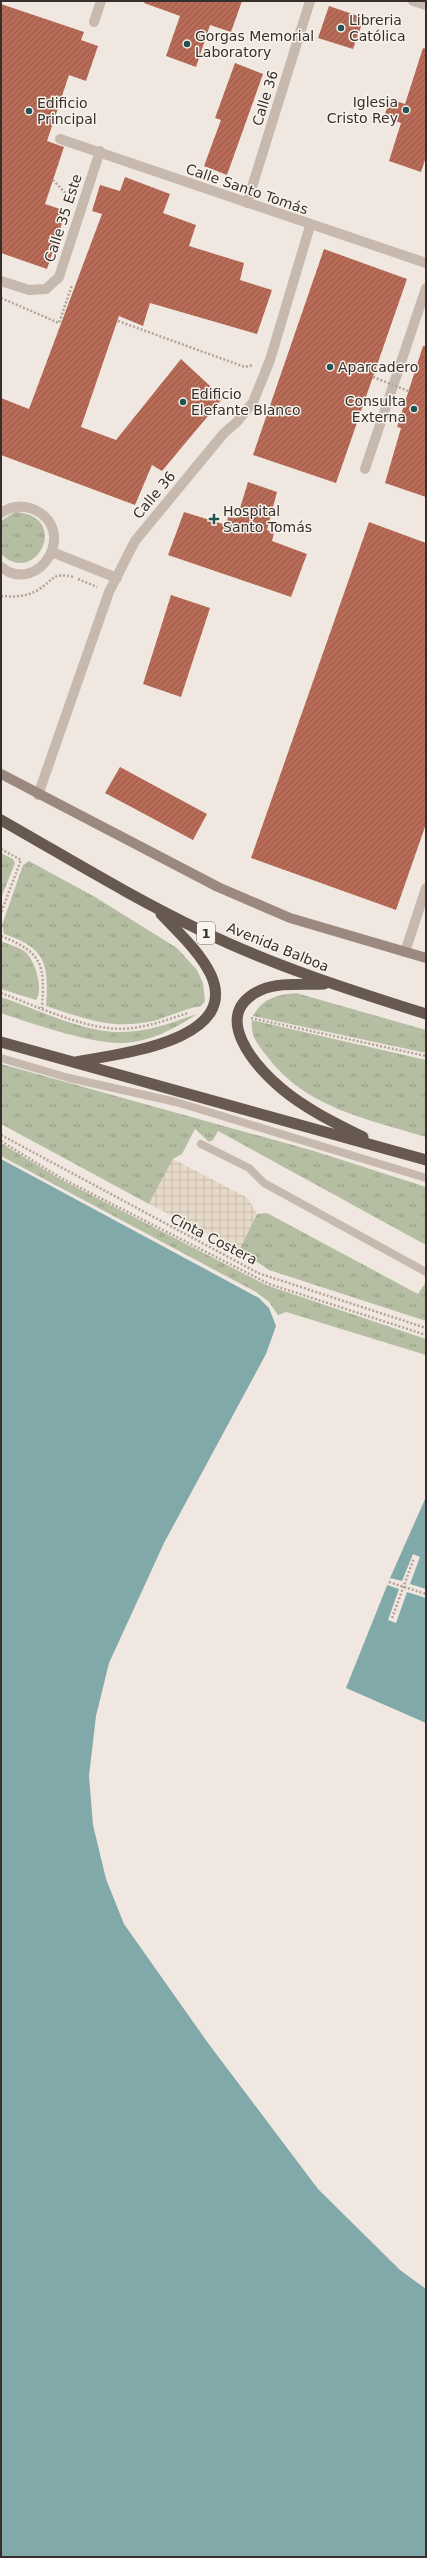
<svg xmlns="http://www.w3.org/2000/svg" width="427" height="2558" font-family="'DejaVu Sans',sans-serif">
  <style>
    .grass { fill: url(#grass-tufts) }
    .plaza { fill: url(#plaza-grid) }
    .water { fill: #82a9aa }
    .pier { fill: #f0e8e0 }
    .building { fill: url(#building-hatch) }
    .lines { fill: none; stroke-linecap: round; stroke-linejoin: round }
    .path { stroke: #b3a398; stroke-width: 2.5; stroke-dasharray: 2 2; stroke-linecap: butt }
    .service { stroke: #c7b9ad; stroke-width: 8 }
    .minor { stroke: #c7b9ad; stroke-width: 10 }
    .tertiary { stroke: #c7b9ad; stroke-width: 10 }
    .secondary { stroke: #9b887f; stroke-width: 10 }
    .trunk { stroke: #675850; stroke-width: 11 }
    .path-bridge { stroke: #b3a398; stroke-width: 2.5; stroke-dasharray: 2 2; stroke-linecap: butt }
    .poi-dot { fill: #255254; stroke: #f8f3ec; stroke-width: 1.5 }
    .labels { text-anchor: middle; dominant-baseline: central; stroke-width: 3; stroke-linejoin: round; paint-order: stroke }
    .shield { fill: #f8f3ec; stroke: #716965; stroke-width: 1 }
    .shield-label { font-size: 13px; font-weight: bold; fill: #372e2b }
    .poi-label { font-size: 14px; fill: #372e2b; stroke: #f8f3ec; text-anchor: start }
    .street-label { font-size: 14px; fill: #372e2b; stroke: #f8f3ec }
  </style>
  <defs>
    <pattern id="grass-tufts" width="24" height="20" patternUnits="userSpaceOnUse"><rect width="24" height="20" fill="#b5bea2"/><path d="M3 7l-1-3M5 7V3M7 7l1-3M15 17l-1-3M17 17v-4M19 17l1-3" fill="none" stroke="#949b84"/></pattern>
    <pattern id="plaza-grid" width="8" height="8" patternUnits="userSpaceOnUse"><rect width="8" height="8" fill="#e6d9c9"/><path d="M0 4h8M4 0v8" fill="none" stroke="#c6bbad"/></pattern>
    <pattern id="building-hatch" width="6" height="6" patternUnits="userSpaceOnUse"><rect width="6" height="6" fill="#b86c57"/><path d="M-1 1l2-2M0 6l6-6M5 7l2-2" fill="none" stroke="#965948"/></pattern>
  </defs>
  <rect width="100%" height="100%" fill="#f0e8e0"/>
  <path class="grass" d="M15 512C72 515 36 588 1 554V521Z
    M1 853 13 859 15 863 1 898Z
    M29 861 95 897 177 948 197 970 203 983 205 1001 201 1006C185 1009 172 1015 157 1020 114 1031 86 1019 46 1006 49 964 46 948 4 934L2 925 23 865Z
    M1 941C8 944 18 947 24 951 35 958 44 990 36 1000L1 989Z
    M296 993 426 1030V1053L253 1016C263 998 276 995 296 993Z
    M1 997C37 1009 84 1033 122 1032 148 1032 173 1022 197 1014 176 1028 152 1041 126 1043 95 1045 32 1024 1 1013Z
    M252 1020 426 1060V1137C367 1119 305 1108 266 1055 257 1044 250 1035 252 1020Z
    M1 1064 314 1151 426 1187V1245L218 1131 213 1140 209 1142 195 1129 182 1154 173 1159 149 1204 1 1124Z
    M1 1143 60 1179 266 1285 426 1339V1355L286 1312 278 1315 269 1302 256 1292 1 1156Z
    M267 1213 418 1294 426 1282V1321L269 1270 239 1250 257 1214Z"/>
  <path class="plaza" d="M173 1159 248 1198 257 1214 239 1250 149 1204Z"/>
  <path class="water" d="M1 1159 259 1298 269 1308 276 1326 266 1354 164 1543 109 1663 96 1716 89 1776 93 1825 106 1879 124 1924 208 2043 318 2189 400 2270 426 2289V2557H1Z
    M426 1497V1723L346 1688 390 1578Z"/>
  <path class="pier" d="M413 1554 420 1557 410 1584 426 1589V1598L407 1592 396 1623 388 1620 399 1589 387 1585 390 1578 402 1581Z"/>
  <path class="building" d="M145 1H242L231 32 210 25 196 67 166 56 180 16 144 3Z
    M1 4 84 32 81 40 98 46 86 81 69 75 47 141 64 147 45 204 66 211 47 269 1 253Z
    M329 6 364 18 353 49 318 38Z
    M423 48 426 49V157L421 172 389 161 401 123 384 117 390 99 405 104Z
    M235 63 263 74 227 175 204 166 221 120 215 118Z
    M125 177 170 194 163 213 196 225 189 246 244 263 240 280 272 290 257 334 150 303 143 326 119 316 81 427 116 440 181 359 223 398 162 471 152 465 135 505 1 455V398L29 409 102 214 92 211 100 185 120 191Z
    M324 249 407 279 336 483 253 455Z
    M423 346H426V497L385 483 401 428 397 427Z
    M248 482 277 492 267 530 274 533 272 541 307 554 291 597 168 555 184 512 226 525 228 517 237 518Z
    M369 522 426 543V824L396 910 251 858Z
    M171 595 210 608 181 697 143 684Z
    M120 767 207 814 193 840 105 793Z"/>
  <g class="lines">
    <path class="path" d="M53 180 71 199
      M1 298 59 323 72 285
      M118 321 245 367 253 365
      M78 579 97 587
      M1 596C14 597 26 597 38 590 54 580 51 572 74 577
      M1 849 21 860 1 913
      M1 936C43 953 45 964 42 1008
      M1 993C34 1005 73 1024 108 1028 135 1032 163 1021 188 1013
      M251 1018 426 1056
      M1 1135 258 1273 426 1328
      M1 1141 61 1178 269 1284 426 1335
      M389 1582 426 1594
      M392 1618 414 1558"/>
    <path class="service" d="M1 1058 69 1078 176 1102 426 1178
      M201 1144 249 1168 264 1183 426 1272"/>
    <path class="minor" d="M94 22 101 1
      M60 139 426 263
      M247 203 310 1
      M1 281 29 290 46 289 59 277 100 151
      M365 469 426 288
      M1 513C11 506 22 505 33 509 80 529 39 597 1 567
      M52 552 117 578
      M38 795 109 592 135 541 224 433 237 422 253 402 270 360 310 226
      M405 952 426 888"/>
    <path class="tertiary" d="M413 1 426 5"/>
    <path class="secondary" d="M1 774 218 887 290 918 426 958"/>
    <path class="trunk" d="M1 820C68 858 133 898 202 931 274 966 350 990 426 1014
      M324 984C304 985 279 982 261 990 208 1014 256 1067 282 1089 306 1109 335 1123 363 1137
      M1 1042 426 1160
      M76 1062C115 1054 241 1042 211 975 200 952 179 933 161 914"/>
    <path class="path-bridge" d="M373 377 408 391"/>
  </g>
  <g class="poi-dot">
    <circle cx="341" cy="28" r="4"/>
    <circle cx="187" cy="44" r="4"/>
    <circle cx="406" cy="110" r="4"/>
    <circle cx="29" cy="111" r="4"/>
    <circle cx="330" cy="367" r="4"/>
    <circle cx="183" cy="402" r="4"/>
    <circle cx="414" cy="409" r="4"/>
    <path d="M212 513h4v4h4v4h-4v4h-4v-4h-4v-4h4z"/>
  </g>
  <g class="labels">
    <rect class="shield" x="197" y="922" width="18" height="22" rx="3"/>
    <g class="shield-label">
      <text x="206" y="933">1</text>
    </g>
    <g class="poi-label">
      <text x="349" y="20">Libreria<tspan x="349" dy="16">Católica</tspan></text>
      <text x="195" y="36">Gorgas Memorial<tspan x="195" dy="16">Laboratory</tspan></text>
      <text x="398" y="102" text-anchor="end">Iglesia<tspan x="398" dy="16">Cristo Rey</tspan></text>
      <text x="37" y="103">Edificio<tspan x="37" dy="16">Principal</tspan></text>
      <text x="338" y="367">Aparcadero</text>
      <text x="191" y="394">Edificio<tspan x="191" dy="16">Elefante Blanco</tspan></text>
      <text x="406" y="401" text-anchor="end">Consulta<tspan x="406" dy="16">Externa</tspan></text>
      <text x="223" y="511">Hospital<tspan x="223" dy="16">Santo Tomás</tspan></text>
    </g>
    <g class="street-label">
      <text transform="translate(265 98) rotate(-73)">Calle 36</text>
      <text transform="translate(247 189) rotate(19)">Calle Santo Tomás</text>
      <text transform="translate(63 218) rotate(-72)">Calle 35 Este</text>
      <text transform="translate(154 495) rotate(-50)">Calle 36</text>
      <text transform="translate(278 947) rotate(22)">Avenida Balboa</text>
      <text transform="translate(214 1239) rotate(27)">Cinta Costera</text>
    </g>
  </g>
  <rect width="427" height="2558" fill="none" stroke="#372e2b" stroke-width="4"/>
</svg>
